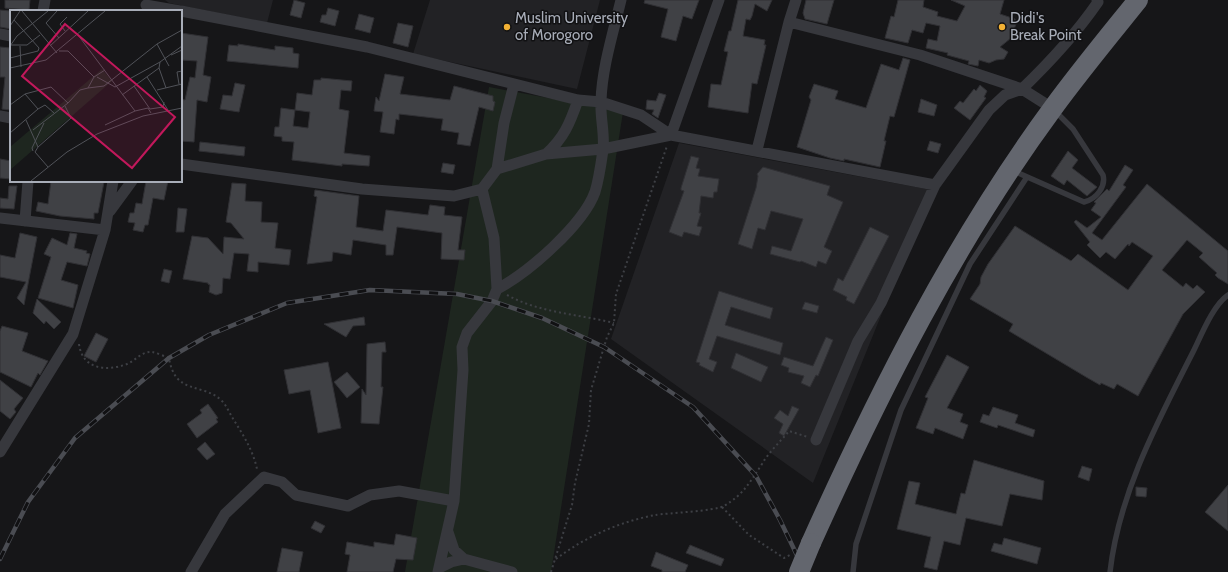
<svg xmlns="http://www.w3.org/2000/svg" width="1228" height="572" font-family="Cabin,sans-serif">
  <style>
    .built { fill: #222225 }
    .green { fill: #1e261f }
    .building { fill: #404145; stroke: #303034; fill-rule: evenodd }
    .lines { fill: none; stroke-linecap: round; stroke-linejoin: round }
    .path { stroke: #3d3f44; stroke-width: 2; stroke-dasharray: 2 3; stroke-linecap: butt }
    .lane { stroke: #37383d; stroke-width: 5.5 }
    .street { stroke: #37383d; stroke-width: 11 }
    .highway { stroke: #63666e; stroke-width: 20 }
    .rail-casing { stroke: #4a4c52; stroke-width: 4.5 }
    .rail { stroke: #111113; stroke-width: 3; stroke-dasharray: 9; stroke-linecap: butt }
    .highway-bridge { stroke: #63666e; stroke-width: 20 }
    .poi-dot { fill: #f2b134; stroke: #111113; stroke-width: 1.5 }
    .labels { text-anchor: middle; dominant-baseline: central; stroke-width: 3; stroke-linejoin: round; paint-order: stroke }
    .poi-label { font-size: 15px; fill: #a8adb8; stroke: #111113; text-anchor: start }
    .inset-road { fill: none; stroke: #505258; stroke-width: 1 }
    .view { fill: #c2185b; fill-opacity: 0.15; stroke: #c2185b; stroke-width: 2 }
    .inset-edge { fill: none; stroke: #a8adb8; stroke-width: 2 }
  </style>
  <rect width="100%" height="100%" fill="#161618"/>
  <path class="built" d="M165 0H273L267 23 169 3Z
    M430 0H600L577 89 413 54Z
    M679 143 932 190 813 483 611 339Z"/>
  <path class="green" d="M489 87 623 112 551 572H405Z"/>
  <path class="building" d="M5 0H30L29 10 5 8Z
    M294 0 305 3 301 18 290 15Z
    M645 0H699L692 19 683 16 676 41 661 37 668 9 644 3Z
    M738 0H772L767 11 755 4 752 16 750 20 746 19 743 36 765 40 764 45H766L757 84 752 83 748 113 708 107 711 84 721 85 728 52 724 51 729 31H731Z
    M806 0H834L827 24 805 19 803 13Z
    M898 0H924L923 7 938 12 937 16 957 21 965 6 951 0H1004L1000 14 1015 19 1016 24 1011 38 1000 47 1008 52 1004 59 996 60 989 63 979 60 978 66 968 64 969 61 947 55 948 53 926 48 928 39 937 41 940 26 926 23 923 33 912 30 908 43 885 38 891 16 894 17Z
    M328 8 339 11 335 26 320 22 322 15H326Z
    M0 10 11 11V29L0 27Z
    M359 14 374 18 370 33 355 29Z
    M398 23 413 26 408 47 393 43Z
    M181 33 208 37 203 75 211 77 207 102 197 100 194 142 181 141V99L185 100 190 77 195 78 197 61 181 60Z
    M238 44 275 50V46L293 48V53L299 54 298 68 227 61 229 45 238 46Z
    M0 47 11 48V110L2 109 5 77H0Z
    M903 58 910 60 894 117 890 116 884 141H886L880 167 844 159V161L830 158 797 147 811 100 809 97 814 84 838 91 835 99 866 108 881 64 899 70Z
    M385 74 404 77 400 94 450 100 454 86 493 96V101L495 102 493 111 479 107 470 146 457 144 459 133 441 130 443 119 399 114V120L396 119 394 134 380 132 383 112 374 111 376 97 379 101Z
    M321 78 352 81 351 91 341 90 339 109 349 111 344 153 370 156 369 166 342 164V166L292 160 294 142 282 141V137L274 136 275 127H279L281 108 295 110 297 93 312 95 314 80H321ZM295 110 310 112 308 128 293 126Z
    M235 83 245 85 239 112 220 109 223 95 232 96Z
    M980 85 987 91 984 97 986 98 970 120 954 108 960 101 963 103 974 89 976 91Z
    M659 93 666 95 658 118 652 114 654 110 646 109 647 100 656 101Z
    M921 99 937 105 934 116 918 112Z
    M930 141 941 144 938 153 927 150Z
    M200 142 245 147 244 156 199 151Z
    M1068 151 1078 160 1072 168 1097 187 1087 196 1067 180 1064 185 1051 176Z
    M691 156 699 158 696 168 700 169 698 176 719 179 717 192H714L713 198 701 196 699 213H701L697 226 702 227 699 236 684 232 682 237 669 232 684 191 681 190V188Z
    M0 159 11 161V179L0 178Z
    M443 163 455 165 453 174 441 172Z
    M1125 165 1133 170 1123 185 1126 187 1092 233 1102 240 1147 184 1228 251V284L1218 278 1215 275 1217 273 1199 257 1203 253 1187 240 1162 270 1183 287 1186 283 1193 289 1197 285 1205 292 1183 314 1138 396 1117 384 1114 389 1101 383 1100 385 1086 377 1009 331 1013 324 970 299 980 284 981 277 988 264 1015 226 1071 261 1078 254 1128 290 1153 256 1132 242 1129 246 1128 244 1115 259 1106 252 1100 258 1087 245 1090 242 1074 222 1076 220 1087 228 1101 217 1091 210 1096 203 1094 202 1107 189 1109 191Z
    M763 167 830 186 827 195 843 202 824 247 832 251 826 264 818 261 816 267 801 261 800 262 770 254 772 246 791 251 803 219 771 211 765 230 758 228 752 249 738 244 756 188 758 176 757 174Z
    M51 181 104 182 98 213H94V219L60 216 36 211 38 202 48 204Z
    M146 181H168L164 200 153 198 148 225H145L143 232 133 230 135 223 128 222 130 213H134L136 203 142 204Z
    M232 183 246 184 245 201 262 202 261 222 278 223 275 248 291 250 289 265 258 262V272L247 271 249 254 234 253 230 279 223 278 222 293 216 295 209 292 210 285 208 284V283L183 279 192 236 208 238 223 254 224 237 244 239 231 223 226 222Z
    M9 186H17L14 209 0 208V198L8 199Z
    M315 190 359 196 356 227 383 231 386 210 428 215 430 205 445 207 444 215 462 217 458 250H465L464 260 441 259 442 233 397 227 393 255H386V245L353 240 351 255 333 252 332 261 307 264 317 197 314 196Z
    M178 208 187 209 184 232H176Z
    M870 227 889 236 854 304 846 300 847 297 833 290 838 278 843 281Z
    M20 233 37 237 24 305 17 298 26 282 0 277V255L15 258Z
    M70 233 77 234 74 248 87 251 86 253 90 254 87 266 67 262 61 280 78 285 73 308 38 298 51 257 44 254 52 238 67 245Z
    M164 269 172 271 169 283 161 281Z
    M719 291 773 308 770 319 731 307 725 325 783 343 780 355 717 336 709 359 717 362 713 372 699 365 700 363 696 362Z
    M37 299 61 322 54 329 46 321 44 324 33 313Z
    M805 302 819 306 817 313 802 309Z
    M364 317 365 325 353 326 346 337 324 324Z
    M2 326 28 333 22 351 48 361 40 375 38 373 31 387 0 372V331Z
    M96 333 108 339 96 362 84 356Z
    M826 337 833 340 818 376 816 375 810 387 801 383 804 376 788 372 789 368 781 365 784 357 813 366Z
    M385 342 386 352H382L381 387H383L379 424 361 423 362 389 366 395 367 344Z
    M736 353 768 367 761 382 731 368Z
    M947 355 969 367 947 408 963 414 960 422 968 425 963 439 935 428 933 434 916 428 928 398 925 397Z
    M328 362 341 428 318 433 310 390 289 394 284 370Z
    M347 372 360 387 347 398 334 382Z
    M0 380 23 398 14 409 16 412 10 419 0 411Z
    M208 404 218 418 216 419 218 422 197 438 187 424 202 413 200 410Z
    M792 406 799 409 784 436 779 433 783 424 774 418 780 410 788 416Z
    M993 407 1018 415 1015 423 1035 430 1033 437 998 425 997 428 980 422 983 414 989 416Z
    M205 442 215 454 207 460 197 449Z
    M974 460 1044 481 1042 500 1010 494 1002 526 966 518 960 545 944 541 937 570 924 567 931 537 897 529 909 481 920 483 915 504 956 514 961 493 965 494Z
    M1082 466 1092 469 1089 481 1078 477Z
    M1228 485V531L1205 512Z
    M1136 487 1147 488 1146 497 1136 496Z
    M315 521 325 526 321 533 311 528Z
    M396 534 417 538 413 560 396 559 393 572H347L350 555 345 554 347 542 374 547V542L394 545Z
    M1004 538 1041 548 1037 564 991 551 994 543 1002 545Z
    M690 545 724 559 721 566 686 553Z
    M282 548 303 552 299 572H277Z
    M656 552 688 565 685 572H662V570L651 566Z"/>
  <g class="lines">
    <path class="path" d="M507 295C540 313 578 314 614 323
      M79 344C82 369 106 372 127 364 135 361 142 351 152 352 157 353 164 356 169 358 175 396 203 382 222 401 226 405 229 412 232 417 242 433 253 450 257 469
      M722 507 749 535 784 558 790 555
      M556 559C585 537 619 522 655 515 668 513 715 511 724 506 744 494 750 482 762 464 769 452 780 442 789 431L808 437
      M551 572 572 505 575 483 589 424 591 390 607 337 614 323 616 294 667 146"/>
    <path class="lane" d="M1014 171 1084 202C1097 199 1106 186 1103 175L1073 129 1055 111
      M853 572 856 544 901 410 970 264 1027 177
      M1110 572C1119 493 1158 421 1193 352 1201 336 1213 305 1228 295"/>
    <path class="street" d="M146 5 180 11
      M43 11 45 0
      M181 11 367 47 578 100 601 102 641 115 671 135 935 185 989 110 1005 95 1022 89 1052 108
      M789 22 920 55 1022 89C1050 62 1076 34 1098 2L1097 0
      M0 34 11 36
      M0 116 11 118
      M757 150 789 22 796 0
      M546 154C564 138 570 123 578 100
      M181 164 362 189 454 196 482 189
      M497 169 546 154 603 149 671 135 719 0
      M110 211 132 181
      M0 218 105 230
      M25 221 28 181
      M497 289C528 273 583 225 595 192 599 179 601 164 603 150 605 134 600 118 601 101 602 68 613 33 621 0
      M816 440 858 341 881 303 935 185
      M0 452 73 334 105 230 113 181
      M448 532 454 550 464 559 512 572
      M439 568 451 562 464 559
      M191 572 225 514 264 477 282 482 296 495 348 506 370 495 399 491 454 501
      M438 572 454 501 463 370 462 347 467 333 492 301 497 289 494 238 482 189 497 169 504 123 514 84"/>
    <path class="highway" d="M811 543C879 392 955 241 1053 108 1080 71 1109 36 1138 0"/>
    <g class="rail-casing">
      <path id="rail" d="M0 559 28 502 75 438 169 358 209 335 287 303 370 290 457 294 492 301 542 318 604 347 693 407 756 476 780 520 805 572"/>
    </g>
    <use href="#rail" class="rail"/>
    <path class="highway-bridge" d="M799 572 811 543"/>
  </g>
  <g class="poi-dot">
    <circle cx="507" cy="27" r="4"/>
    <circle cx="1002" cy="27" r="4"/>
  </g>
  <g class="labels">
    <g class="poi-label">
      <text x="515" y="18">Muslim University<tspan x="515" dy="17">of Morogoro</tspan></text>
      <text x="1010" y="18">Didi's<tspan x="1010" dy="17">Break Point</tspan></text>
    </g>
  </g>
  <g transform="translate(10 10)">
    <rect width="172" height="172" fill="#161618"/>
    <path d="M92 59 102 71 0 160V137Z" fill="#1e261f"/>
    <path class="inset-road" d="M12 1 47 43M47 1 36 13 49 28M0 16 10 1M55 21 50 14 57 7M68 25 125 101 138 98 141 103M147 34 159 56M0 35H17L30 25M0 36 7 26 38 1M10 36 11 57M40 36 78 1M49 41H58L84 67M161 45 172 40M0 48 28 41 29 38 4 10M150 52 149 58 156 78M0 58 36 50 95 1M87 67 105 77 150 52 172 36M137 67 158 100M169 74 167 62 172 61M124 76 140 99 153 97 154 92M78 78 94 76 147 34 172 20M147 80 172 74M112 85 149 58M0 95 15 84 41 77 58 93M28 99 35 95 44 103M16 110 28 137 25 142 38 157M95 115 125 101M23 120 58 93 70 80 78 78 84 67 95 60M0 123 28 99 15 84M28 137 61 108 55 96M23 141 22 138 34 113M21 171 57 142 87 124 133 106 172 98"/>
    <path class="view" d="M55 14 165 107 122 158 12 66Z"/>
    <rect width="172" height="172" class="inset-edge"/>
  </g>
</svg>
